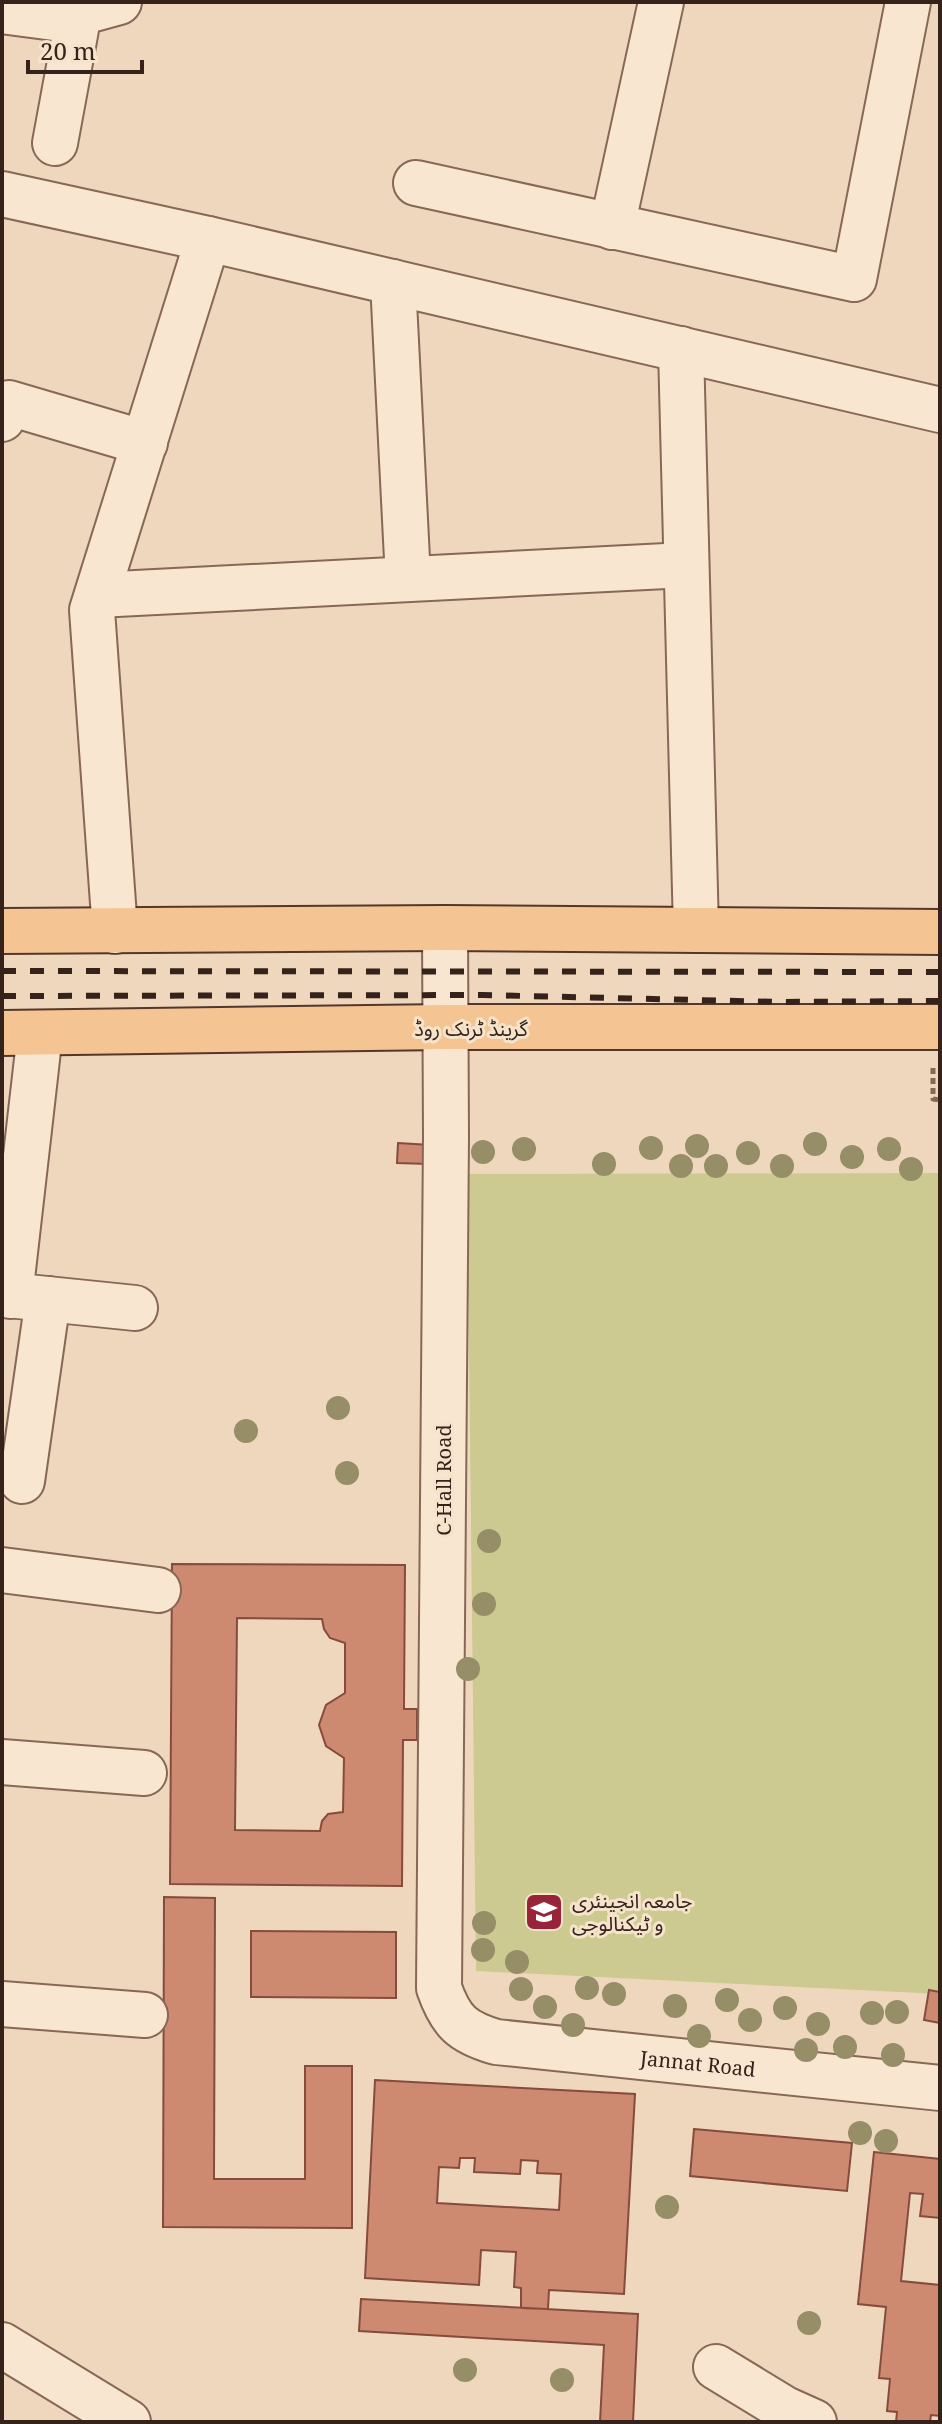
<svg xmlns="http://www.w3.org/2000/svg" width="942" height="2424" font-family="'Noto Serif','Noto Sans Arabic',serif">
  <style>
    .green { fill: #ccca91 }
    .building { fill: #ce8971; stroke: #864c3b; stroke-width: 2; fill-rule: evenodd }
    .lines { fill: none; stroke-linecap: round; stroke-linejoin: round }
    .minor-casing { stroke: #876856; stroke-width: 48 }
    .major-casing { stroke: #54372b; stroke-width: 48 }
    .path { stroke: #876856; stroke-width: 5; stroke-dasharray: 6 4; stroke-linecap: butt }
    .minor { stroke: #f9e6d0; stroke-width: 44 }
    .major { stroke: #f4c592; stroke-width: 44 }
    .rail { stroke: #35231b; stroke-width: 6; stroke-dasharray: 14 14; stroke-linecap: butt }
    .tree { fill: #968e67 }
    .labels { text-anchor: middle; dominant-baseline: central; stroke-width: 6; stroke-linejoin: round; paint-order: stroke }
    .street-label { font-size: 20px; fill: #35231b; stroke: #f6e3cc }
    .poi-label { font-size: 20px; fill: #35231b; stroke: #f6e3cc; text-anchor: start }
  </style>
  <rect width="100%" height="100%" fill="#efd7bd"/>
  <path class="green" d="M940 1173V1994L476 1971 467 1174Z"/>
  <path class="building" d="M398 1143 430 1145 429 1164 397 1163Z
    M172 1564 405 1565 404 1709H417V1740H403L402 1886 170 1884ZM237 1618 322 1619 324 1629 330 1638 345 1643V1693L326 1705 319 1725 326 1746 344 1758 343 1812 328 1814 322 1821 320 1831 235 1830Z
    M164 1897 215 1898 214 2179H305V2066H352V2228L163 2227Z
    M251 1931 396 1932V1998L251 1997Z
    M929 1990 940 1992V2023L924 2020Z
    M375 2080 635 2094 624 2294 549 2290 548 2309 521 2308V2288L514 2287 516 2252 481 2250 479 2285 365 2278ZM460 2158H475L474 2172 520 2174 521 2160 538 2161 537 2173 561 2174 559 2210 437 2203 439 2167 459 2168Z
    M694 2129 852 2143 847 2191 690 2176Z
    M874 2152 940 2159V2218L920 2216 923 2194 910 2193 901 2281 940 2285V2416L931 2415 930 2422H896L897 2412 887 2411 890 2379 879 2378 886 2307 858 2304Z
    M361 2299 638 2314 633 2422H600L604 2345 359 2331Z"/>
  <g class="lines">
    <g class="minor-casing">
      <g id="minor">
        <path d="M2 11 77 21"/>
        <path d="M55 143 79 13 119 2"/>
        <path d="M416 183 854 279 908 2"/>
        <path d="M2 194 208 239 940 410"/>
        <path d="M612 227 661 2"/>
        <path d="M393 282 408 579"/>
        <path d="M681 349 696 930"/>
        <path d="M2 419 9 403 145 443"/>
        <path d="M97 595 686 565"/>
        <path id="s1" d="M445 928 446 1136 439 1988C451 2022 462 2032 496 2042L940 2088"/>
        <path d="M115 931 92 610 208 239"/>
        <path d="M10 1296 40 1033"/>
        <path d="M18 1296 135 1308"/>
        <path d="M22 1481 48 1299"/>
        <path d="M2 1570 158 1590"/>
        <path d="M2 1762 144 1773"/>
        <path d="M2 2004 145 2015"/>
        <path d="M2 2345 128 2422"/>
        <path d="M716 2367 785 2409 814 2422"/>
      </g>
    </g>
    <g class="major-casing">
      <path id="major" d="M2 931 445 928 940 932
        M2 1033 445 1027H940"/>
    </g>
    <path class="path" d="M933 1068V1099L940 1100"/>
    <use href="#minor" class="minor"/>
    <use href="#major" class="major"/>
    <path class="rail" d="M2 971 940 972
      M2 996 483 995 779 1002 940 1001"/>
  </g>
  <g class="tree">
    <circle cx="815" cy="1144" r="12"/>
    <circle cx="697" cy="1146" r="12"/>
    <circle cx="651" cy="1148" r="12"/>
    <circle cx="524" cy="1149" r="12"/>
    <circle cx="889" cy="1149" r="12"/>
    <circle cx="483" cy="1152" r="12"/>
    <circle cx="748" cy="1153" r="12"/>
    <circle cx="852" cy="1157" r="12"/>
    <circle cx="604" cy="1164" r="12"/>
    <circle cx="681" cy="1166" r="12"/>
    <circle cx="716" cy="1166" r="12"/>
    <circle cx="782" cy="1166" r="12"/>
    <circle cx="911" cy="1169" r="12"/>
    <circle cx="338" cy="1408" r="12"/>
    <circle cx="246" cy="1431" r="12"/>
    <circle cx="347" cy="1473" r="12"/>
    <circle cx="489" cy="1541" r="12"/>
    <circle cx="484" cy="1604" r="12"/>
    <circle cx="468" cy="1669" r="12"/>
    <circle cx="484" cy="1923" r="12"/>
    <circle cx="483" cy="1950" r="12"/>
    <circle cx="517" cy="1962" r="12"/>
    <circle cx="587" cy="1988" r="12"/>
    <circle cx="521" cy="1989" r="12"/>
    <circle cx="614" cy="1994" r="12"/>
    <circle cx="727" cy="2000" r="12"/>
    <circle cx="675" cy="2006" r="12"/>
    <circle cx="545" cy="2007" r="12"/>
    <circle cx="785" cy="2008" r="12"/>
    <circle cx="897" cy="2012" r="12"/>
    <circle cx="872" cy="2013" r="12"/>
    <circle cx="750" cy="2020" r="12"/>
    <circle cx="818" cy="2024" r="12"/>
    <circle cx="573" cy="2025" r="12"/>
    <circle cx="699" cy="2036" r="12"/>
    <circle cx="845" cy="2047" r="12"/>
    <circle cx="806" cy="2050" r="12"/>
    <circle cx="893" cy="2055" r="12"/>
    <circle cx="860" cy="2133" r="12"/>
    <circle cx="886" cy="2141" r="12"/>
    <circle cx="667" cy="2207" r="12"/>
    <circle cx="809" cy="2323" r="12"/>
    <circle cx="465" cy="2370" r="12"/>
    <circle cx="562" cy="2380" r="12"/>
  </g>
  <defs>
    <g id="university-square" transform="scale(2)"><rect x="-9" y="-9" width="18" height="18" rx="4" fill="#972438" stroke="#f6e3cc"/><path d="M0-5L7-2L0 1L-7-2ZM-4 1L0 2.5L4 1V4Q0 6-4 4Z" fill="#fff"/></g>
  </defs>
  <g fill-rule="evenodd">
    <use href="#university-square" x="544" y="1912"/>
  </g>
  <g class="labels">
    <g class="street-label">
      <text x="471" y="1028">گرینڈ ٹرنک روڈ</text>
      <text transform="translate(443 1480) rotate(-90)">C-Hall Road</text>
      <text stroke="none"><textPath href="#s1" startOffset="1346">Jannat Road</textPath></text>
    </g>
    <g class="poi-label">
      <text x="572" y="1900">جامعہ انجینئری<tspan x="572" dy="23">و ٹیکنالوجی</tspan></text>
    </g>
  </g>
  <rect width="942" height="2424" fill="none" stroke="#35231b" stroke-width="8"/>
  <path d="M28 60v12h114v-12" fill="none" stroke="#35231b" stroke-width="4"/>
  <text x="40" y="60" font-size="24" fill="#35231b" stroke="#f6e3cc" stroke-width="6" paint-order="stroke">20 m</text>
</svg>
